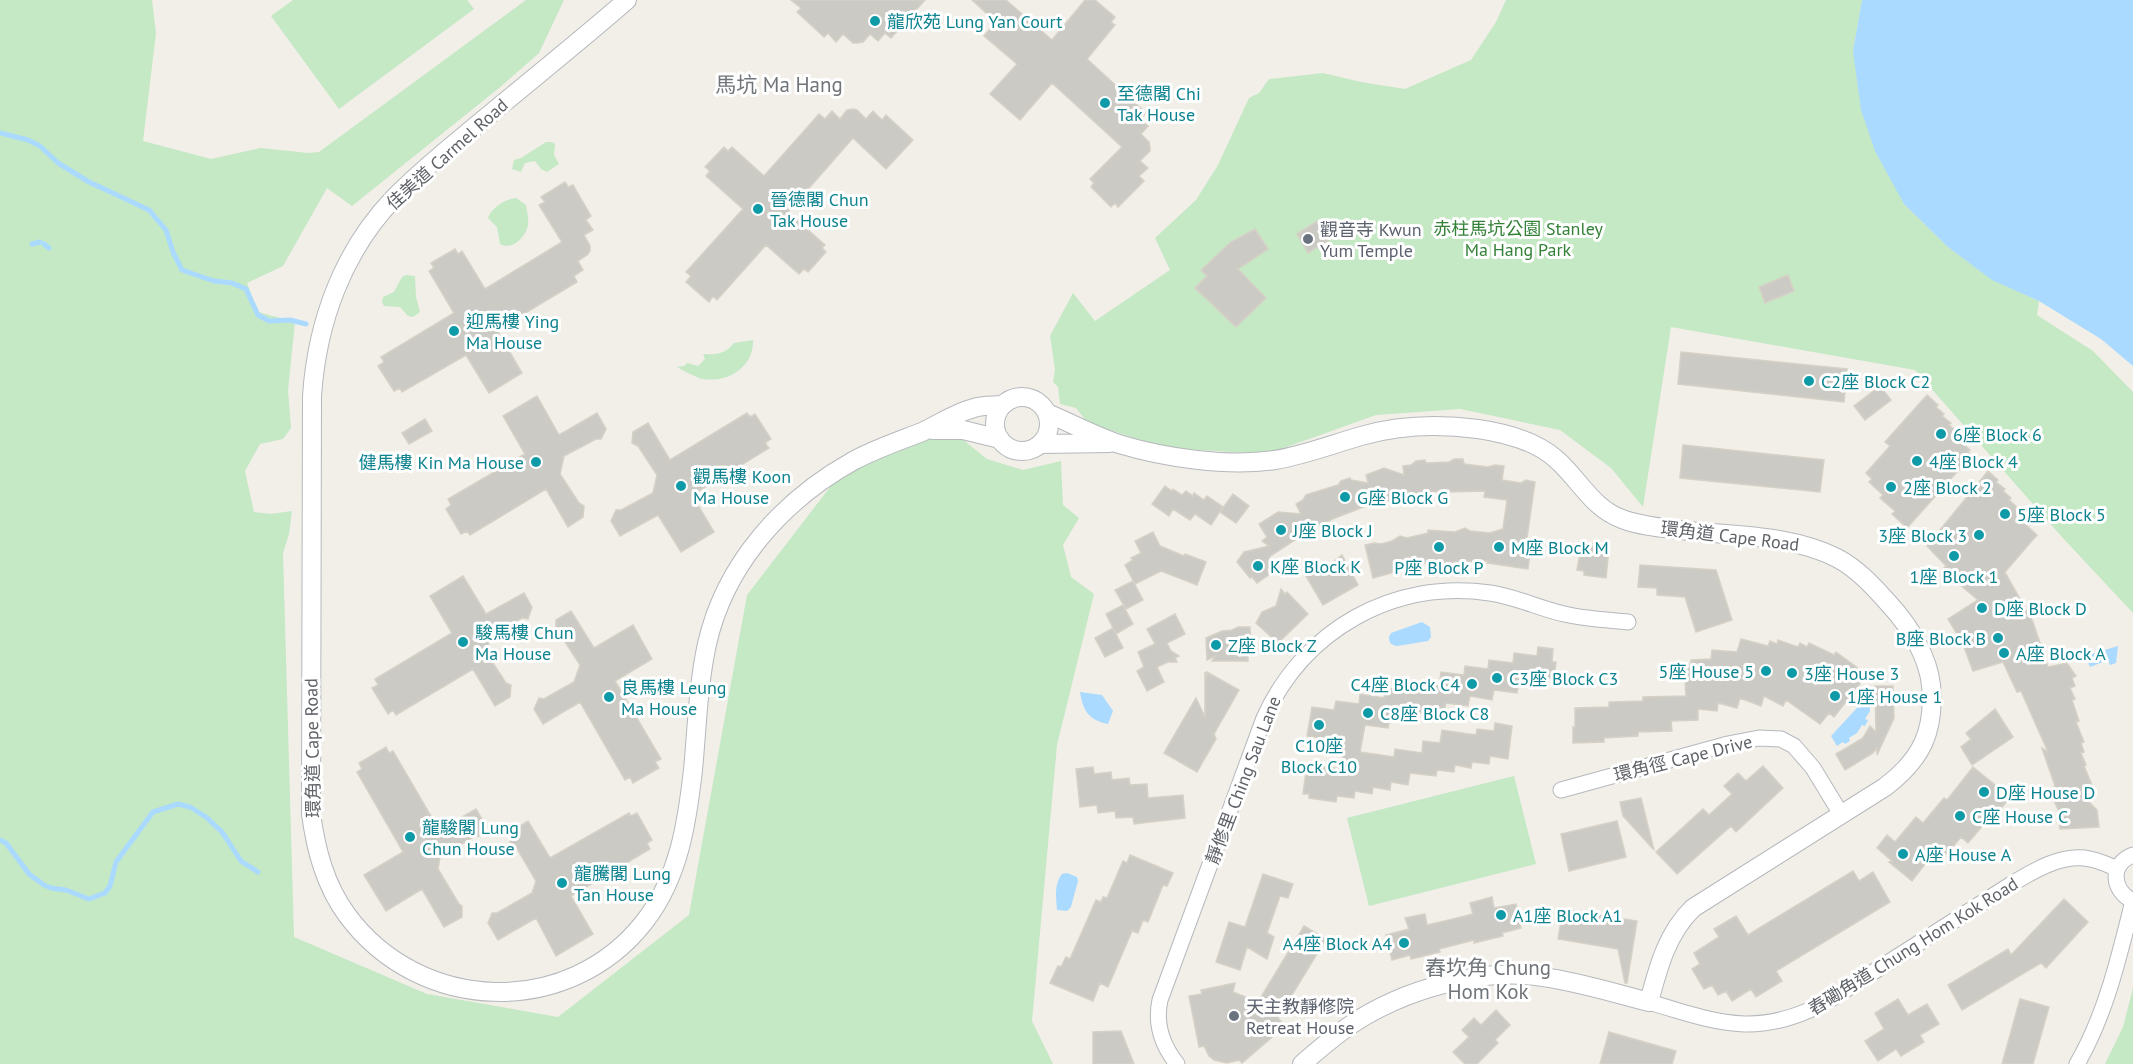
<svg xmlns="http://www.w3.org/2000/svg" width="2133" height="1064" font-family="'PT Sans','Noto Sans TC',sans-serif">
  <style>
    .green { fill: #c5e8c5 }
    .water { fill: #aadaff }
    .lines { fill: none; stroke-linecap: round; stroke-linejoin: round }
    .stream { stroke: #aadaff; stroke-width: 5 }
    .building { fill: #cccac5; stroke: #d6d1c6; stroke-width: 1.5 }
    .minor-casing { stroke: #b5b8bc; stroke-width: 17 }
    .tertiary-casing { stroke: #b5b8bc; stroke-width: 20 }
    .minor { stroke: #fff; stroke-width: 15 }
    .tertiary { stroke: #fff; stroke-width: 18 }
    .culture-dot { fill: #0f9aa8; stroke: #fff; stroke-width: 2 }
    .worship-dot { fill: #6b7280; stroke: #fff; stroke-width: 2 }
    .labels { text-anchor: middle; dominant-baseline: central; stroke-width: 6; stroke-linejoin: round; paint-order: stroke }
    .culture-label { font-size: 18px; fill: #0d838f; stroke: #fff; text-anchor: start }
    .street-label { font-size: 18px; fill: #5f6368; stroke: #fff }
    .park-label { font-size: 18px; fill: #348238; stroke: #fff }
    .worship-label { font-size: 18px; fill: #5b616d; stroke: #fff; text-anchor: start }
    .quarter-label { font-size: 21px; fill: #70757a; stroke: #fff }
  </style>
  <rect width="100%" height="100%" fill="#f1efe8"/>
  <path class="green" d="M0 0H152L156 33 143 141 211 159 261 148 308 153 319 152 526 0H564L539 53 499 88 352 206 327 188 283 266 247 283 258 312 295 322 288 390 291 428 283 439 260 444 245 471 254 512 271 514 292 511 289 534 283 553 294 937 427 994 558 1017 689 915 747 595 837 478 934 432 962 439 987 459 1023 470 1061 461 1063 505 1079 518 1063 545 1071 577 1094 594 1057 745 1032 1021 1053 1064H0Z
    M293 0H467L474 9 339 109 271 16Z
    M1506 0H1862L1853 51 1904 204 1948 247 1992 279 2039 301 2037 315 2093 351 2133 392V613L2061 536 1915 370 1671 327 1643 507 1611 468 1560 430 1460 409 1376 415 1267 454 1165 448 1088 423 1076 408 1060 404 1058 387 1053 382 1055 370 1050 336 1073 293 1095 321 1170 270 1155 238 1196 200 1218 165 1249 98 1259 93 1269 79 1323 73 1361 82 1405 89 1471 60 1496 22Z
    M546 142H552L555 144 554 155 559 164 547 172 541 169 535 161 525 163 521 172 512 169 514 160 521 158Z
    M516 198 526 205C527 212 529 218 528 225 526 237 512 251 500 244L497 227 488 218C491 208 506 199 516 198Z
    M406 275 415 276 416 297 420 312 413 317 408 316 400 307 384 306 382 302 383 297 394 292 402 277Z
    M753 340C754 368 725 385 699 378 692 375 684 371 677 367L684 366 687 363 698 366 705 359 703 354C717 355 725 354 734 343Z
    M1514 776 1536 864 1369 906 1347 818Z
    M2133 988V1064H2105L2123 1027Z"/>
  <path class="water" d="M1862 0H2133V366L2101 339 2039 301 1992 280 1948 247 1904 204 1875 151 1861 110 1853 51Z
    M1422 622 1430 627 1431 637 1428 641 1397 646C1391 645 1389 643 1389 637L1391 633Z
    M2118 646 2116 663 2110 665 2108 660 2090 667 2085 656Z
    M1080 692 1102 695 1113 711 1108 724C1088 720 1083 710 1080 692Z
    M1868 696 1872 700V706H1870V711L1865 719 1868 720 1865 726 1862 725 1857 733 1849 738 1850 741 1845 744 1843 742 1837 746 1831 736Z
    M1067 873 1077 877 1078 881 1071 907 1067 911 1057 910C1056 898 1054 884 1062 874Z"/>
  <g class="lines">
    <path class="stream" d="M0 133 28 140 40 146 58 163 89 182 149 210 166 230 173 252 182 270 214 281 232 283 246 289 258 315 269 321 290 320 306 324
      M32 244 40 242
      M44 244 49 248
      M0 840 6 843 29 874 44 885 51 888 66 890 89 899 105 893 110 886 116 862 153 812 178 804 190 807 206 817 222 832 241 861 258 872"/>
  </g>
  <path class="building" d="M791 0H925L891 38 885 33 878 41 870 34 863 42 857 43H853L843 34 836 42 828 33 824 37 797 12 801 8Z
    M972 0H1006L1052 40 1085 0H1095L1115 17 1111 22 1115 25 1087 59 1146 113 1140 119 1148 126 1141 134 1149 142 1150 147V151L1140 161 1148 168 1139 176 1144 181 1118 207 1115 203 1111 207 1091 187 1094 183 1090 179 1122 147 1052 83 1020 120 990 94 1017 64 984 36 996 22Z
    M853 109 857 110 866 119 873 111 882 120 886 115 913 140 886 169 853 138 788 212 825 245 822 248 826 252 808 272 804 269 799 274 766 245 717 300 713 296 709 302 686 282 691 276 686 272 743 209 706 176 710 171 705 167 724 147 728 151 732 147 764 176 819 114 825 119 832 111 840 119 847 110Z
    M565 182 568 187 573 185 591 216 586 220 593 230 584 235 590 246V251L587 255 578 261 583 270 574 276 577 282 497 330 522 373 489 393 466 355 402 392 400 388 394 391 378 366 384 362 381 357 454 313 429 271 434 268 431 263 455 249 458 254 462 251 485 289 562 242 539 205 545 202 541 197Z
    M1317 221 1329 240 1308 253 1297 234Z
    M1255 229 1268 249 1238 269 1266 298 1236 327 1195 288 1207 276 1201 270 1231 242Z
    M1788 275 1794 291 1765 303 1759 287Z
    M1681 352 1847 369 1844 402 1678 384Z
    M1880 386 1891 400 1865 420 1854 406Z
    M1927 395 1938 405 1936 407 1944 414 1942 416 1951 423 1949 425 1957 432 1955 434 1964 441 1962 443 1970 450 1968 452 1972 455 1907 528 1892 514 1895 511 1880 498 1883 495 1869 482 1872 479 1866 473 1890 446 1885 442Z
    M537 396 559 435 597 413 606 429 601 439H596L564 456 560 474 579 503 584 506 583 517 568 527 546 489 470 535 467 531 461 534 446 509 451 505 448 499 525 454 503 416Z
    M747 413 750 417 755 414 771 439 765 443 769 448 692 495 714 532 681 552 658 515 620 536 611 521 616 510H621L653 493 657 475 638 446 632 443 633 432 648 423 670 460Z
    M425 419 432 431 409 444 402 433Z
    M1683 445 1824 460 1820 492 1680 478Z
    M1454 459H1463L1464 464 1488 467 1495 465 1504 466 1502 480 1521 483 1526 480 1535 482 1527 538 1532 539 1528 569 1487 563 1488 561 1413 564V567L1373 578 1365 545 1374 543 1381 544 1392 541 1400 536 1407 538 1428 533V530L1455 532 1465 528 1470 531 1490 533 1503 529 1507 500 1484 497 1485 491 1449 492V490L1394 497 1395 499 1366 506 1335 518 1297 536 1298 538 1269 557 1275 564 1267 570 1270 574 1257 583 1252 577 1250 578 1237 562 1244 552 1269 546 1262 541 1267 537 1259 524 1278 512 1301 514 1296 504 1303 500 1306 495 1338 485 1341 481 1350 478 1351 480 1368 483 1366 475 1384 468 1404 475 1403 466 1411 465 1416 461 1425 460 1426 463 1449 462Z
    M1988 471 1998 480 1996 482 2005 489 2003 491 2011 498 2009 500 2017 507 2015 509 2030 525 2028 527 2037 535 2005 572 2033 622 2048 667 2067 663 2076 676 2072 678 2075 686 2070 688 2075 699 2072 700 2079 721 2076 722 2084 742 2081 743 2084 752 2081 753 2086 765 2084 766 2092 785 2089 787 2093 795 2085 798 2097 810 2099 827 2060 829 2058 809 2054 801 2057 799 2052 788 2055 786 2042 748 2048 752 2021 691 2017 692 2003 662 1973 671 1963 644 1948 619 1978 600 1952 578 1954 576 1944 568 1946 566 1927 546Z
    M1165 486 1172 491 1173 489 1182 495 1186 491 1193 496 1194 493 1204 500 1207 496 1223 507 1211 525 1195 514 1190 520 1173 509 1169 516 1152 504Z
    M1233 494 1249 506 1236 523 1220 512Z
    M1153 532 1160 546 1184 556 1185 554 1206 562 1197 585 1161 571 1135 584 1125 565 1133 560 1131 558 1141 553 1135 541Z
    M1597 543 1609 548 1606 578 1584 575V571L1577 570 1580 553H1583L1584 545Z
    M1342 555 1358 585 1323 605 1306 576 1326 568Z
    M1640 565 1716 570 1732 620 1696 632 1685 597 1657 595V588L1638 587Z
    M463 576 486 614 524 593 532 607 528 619 522 618 490 636 487 654 506 683 511 685 510 697 495 706 473 669 396 715 393 710 388 714 372 688 378 685 375 679 452 633 430 596Z
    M1133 581 1143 600 1126 609 1115 590Z
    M1281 589 1285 594 1287 592 1308 614 1278 643 1256 623 1262 612 1276 606Z
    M1123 605 1133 624 1116 634 1106 614Z
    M571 611 594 648 633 625 652 659 615 681 661 759 655 762 659 768 633 783 630 777 625 780 580 702 543 724 534 709 539 698 544 699 574 682 580 665 560 634 556 632V620Z
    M1175 614 1185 634 1167 643 1171 651 1179 656 1175 658 1177 662H1168L1157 667 1164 682 1147 691 1137 671 1144 667 1138 652 1155 644 1147 629Z
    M1238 627H1250L1251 649H1248V661H1212L1215 656 1207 660 1206 638 1222 631 1232 630Z
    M1113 628 1123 648 1105 657 1095 638Z
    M1741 639 1768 646 1770 641 1777 644 1778 640 1798 647 1800 643 1807 647 1809 643 1834 655 1836 652 1867 675 1834 717 1829 713 1820 724 1786 700 1783 706 1764 696 1761 706 1740 698 1737 708 1718 703 1717 711 1698 709V720L1671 721 1672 731 1638 732V736L1604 738V742L1573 743V727L1575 728V708L1609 707V702L1643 701V697L1686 696 1684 664H1691V660L1711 659 1712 650 1737 652Z
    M1538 647 1553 649 1552 662H1556L1554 679 1543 677 1541 687 1519 683 1517 693 1494 690 1492 700 1470 696 1468 706 1446 703 1443 717 1414 712 1412 722 1390 718 1388 728 1365 725 1360 752 1394 757 1395 749 1422 753 1423 741 1440 743 1442 730 1476 735 1477 729 1494 731 1495 723 1512 726 1508 759 1490 756 1489 764 1472 762 1471 768 1455 765 1454 772 1437 770 1436 776 1410 773 1408 785 1391 782 1390 790 1373 787 1372 794 1355 791 1354 798 1337 796 1336 802 1309 798V794H1303L1307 764 1341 769 1345 742 1307 736 1312 707 1334 710 1336 701 1359 704 1360 694 1384 698 1385 688 1408 691 1409 681 1439 686 1441 672 1464 675 1465 666 1488 669 1489 660 1513 663 1514 653 1537 656Z
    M1205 672 1207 678V672L1239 690 1214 734 1216 739 1197 772 1164 753 1196 698 1205 717Z
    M1875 686H1893L1894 718 1877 755V748L1873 753 1845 770 1836 754 1863 738 1870 726 1876 732Z
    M1995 709 2013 737 1972 765 1961 747 1971 739 1966 733Z
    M386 747 389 753 393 751 439 830 476 809 486 826 481 836H475L440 857 438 869 459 904 462 906V917L444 927 422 889 386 911 364 875 403 852 357 772 362 769 359 763Z
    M1763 766 1783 788 1736 832 1731 826 1677 874 1656 852 1703 809 1709 815 1732 794 1724 786 1738 773 1746 781Z
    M1093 767 1094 774 1111 772 1112 780 1129 778 1130 785 1147 784 1148 798 1183 795 1185 818 1134 824 1133 817 1116 818 1115 811 1098 813 1097 805 1080 807 1076 769Z
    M1973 767 2010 797 1993 819 1990 817 1968 843 1961 837 1940 862 1932 855 1912 881 1889 862 1892 861 1877 848 1887 835 1895 842 1916 817 1923 823 1944 798 1947 800Z
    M1641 798 1654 850 1623 816 1620 802Z
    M629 813 631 816 637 813 652 840 647 843 650 849 571 896 593 934 556 956 536 918 498 940 488 923 492 913H497L532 893 536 881 515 845 510 843 512 831 528 821 550 858Z
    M1617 821 1626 857 1569 871 1561 834Z
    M1130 855 1173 873 1167 886 1163 885 1148 922 1143 920 1138 933 1132 931 1108 987 1100 983 1093 1001 1050 983 1058 966 1061 967 1066 957 1070 959 1096 900 1101 902 1103 897 1107 898 1123 861 1127 863Z
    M1853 871 1859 881 1873 872 1890 902 1776 971 1782 981 1756 997 1751 989 1732 1001 1726 991 1718 995 1712 985 1704 989 1692 969 1700 964 1694 953 1719 937 1714 929 1736 916 1748 935Z
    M1263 874 1293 884 1288 898 1280 896 1267 933 1274 937 1267 959 1247 947 1240 970 1216 962 1229 922 1245 927Z
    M1492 897 1494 908 1516 904 1521 928 1502 933 1503 936 1474 943V940L1439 949 1440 952 1411 959 1410 955 1392 960 1386 935 1409 929 1405 918 1425 914 1427 925 1449 920 1473 914 1470 903Z
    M2064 899 2088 922 2046 968 2041 963 1962 1010 1948 985 2008 949 2011 955Z
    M1563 909 1637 921 1627 983H1625L1618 949 1558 939Z
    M1304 926 1326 939 1278 1018 1285 1026 1242 1063 1239 1060 1227 1063 1214 1060 1209 1056 1204 1046 1199 1047 1189 996 1202 994 1201 990 1235 983 1233 992 1258 1002Z
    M1898 999 1908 1015 1927 1004 1939 1024 1920 1035 1924 1042 1901 1056 1896 1049 1878 1061 1865 1041 1884 1029 1875 1013Z
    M2020 999 2049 1007 2033 1064H2002Z
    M1496 1010 1510 1025 1495 1040 1498 1043 1477 1064H1465L1453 1052 1469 1037 1462 1030 1474 1018 1481 1025Z
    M1121 1031 1134 1064H1093V1032Z
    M1609 1032 1676 1051 1672 1064H1600Z"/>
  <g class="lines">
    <g class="minor-casing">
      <path id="minor" d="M1561 790 1728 744 1759 738 1781 739 1794 746 1813 768 1841 814
        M1649 1002C1721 1024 1762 1039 1831 999L2010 885C2033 871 2062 853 2090 859 2099 861 2109 865 2117 869
        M1177 1064C1162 1045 1155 1023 1160 1000L1264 718C1304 630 1393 579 1490 593 1518 597 1542 610 1569 615 1588 619 1608 620 1628 622
        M2077 1064C2106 1014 2119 957 2133 901 2112 891 2109 864 2133 855"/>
    </g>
    <g class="tertiary-casing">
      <path id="tertiary" d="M627 0C580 41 531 80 483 120 453 145 422 169 394 198 343 251 317 322 312 396L311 814C316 850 325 885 347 915 420 1014 569 1019 645 921 679 877 687 823 693 770 697 728 698 685 707 644 725 564 783 500 853 461 875 449 899 441 922 432 939 424 955 413 974 408 983 405 993 406 1003 405
        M995 424a27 27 0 1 1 54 0a27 27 0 1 1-54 0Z
        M1047 413C1071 423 1095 436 1119 444 1165 458 1228 467 1275 460 1305 455 1333 444 1361 436 1399 425 1440 424 1478 429 1505 433 1536 441 1556 459 1579 479 1592 508 1622 519 1643 527 1666 528 1688 531 1737 536 1792 535 1837 558 1858 569 1875 588 1891 606 1910 627 1928 657 1931 685 1935 731 1922 759 1885 787L1693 908C1667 933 1658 968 1649 1002 1614 993 1579 982 1543 977 1481 967 1403 990 1352 1024 1334 1036 1318 1050 1302 1064
        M933 430H963L1000 439
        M1040 444 1110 443"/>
    </g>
    <use href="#minor" class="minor"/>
    <use href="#tertiary" class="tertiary"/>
  </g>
  <g class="culture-dot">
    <circle cx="875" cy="21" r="6"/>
    <circle cx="1105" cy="103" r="6"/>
    <circle cx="758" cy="209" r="6"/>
    <circle cx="454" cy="331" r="6"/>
    <circle cx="1809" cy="381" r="6"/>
    <circle cx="1941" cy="434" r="6"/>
    <circle cx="1917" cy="461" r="6"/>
    <circle cx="536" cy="462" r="6"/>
    <circle cx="681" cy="486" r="6"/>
    <circle cx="1891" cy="487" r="6"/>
    <circle cx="1345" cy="497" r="6"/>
    <circle cx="2005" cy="514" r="6"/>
    <circle cx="1281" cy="530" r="6"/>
    <circle cx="1979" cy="535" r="6"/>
    <circle cx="1439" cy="547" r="6"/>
    <circle cx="1499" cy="547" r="6"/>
    <circle cx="1954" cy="556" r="6"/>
    <circle cx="1258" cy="566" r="6"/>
    <circle cx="1982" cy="608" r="6"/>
    <circle cx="1998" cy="638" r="6"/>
    <circle cx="463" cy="642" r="6"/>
    <circle cx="1216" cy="645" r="6"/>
    <circle cx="2004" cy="653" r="6"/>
    <circle cx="1766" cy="671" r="6"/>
    <circle cx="1792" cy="673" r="6"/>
    <circle cx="1497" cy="678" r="6"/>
    <circle cx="1472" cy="684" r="6"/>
    <circle cx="1835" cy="696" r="6"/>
    <circle cx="609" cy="697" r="6"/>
    <circle cx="1368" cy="713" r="6"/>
    <circle cx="1319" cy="725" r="6"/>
    <circle cx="1984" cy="792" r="6"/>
    <circle cx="1960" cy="816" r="6"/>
    <circle cx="410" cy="837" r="6"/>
    <circle cx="1903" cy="854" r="6"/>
    <circle cx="562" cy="883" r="6"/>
    <circle cx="1501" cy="915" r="6"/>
    <circle cx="1404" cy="943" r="6"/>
  </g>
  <g class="worship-dot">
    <circle cx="1308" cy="239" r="6"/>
    <circle cx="1234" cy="1016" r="6"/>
  </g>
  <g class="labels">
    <g class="culture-label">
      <text x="887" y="21">龍欣苑 Lung Yan Court</text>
      <text x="1117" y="93">至德閣 Chi<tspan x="1117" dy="21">Tak House</tspan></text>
      <text x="770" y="199">晉德閣 Chun<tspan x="770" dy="21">Tak House</tspan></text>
      <text x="466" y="321">迎馬樓 Ying<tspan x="466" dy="21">Ma House</tspan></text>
      <text x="1821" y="381">C2座 Block C2</text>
      <text x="1953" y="434">6座 Block 6</text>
      <text x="1929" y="461">4座 Block 4</text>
      <text x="524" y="462" text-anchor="end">健馬樓 Kin Ma House</text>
      <text x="693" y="476">觀馬樓 Koon<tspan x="693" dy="21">Ma House</tspan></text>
      <text x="1903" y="487">2座 Block 2</text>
      <text x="1357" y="497">G座 Block G</text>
      <text x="2017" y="514">5座 Block 5</text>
      <text x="1293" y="530">J座 Block J</text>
      <text x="1967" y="535" text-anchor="end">3座 Block 3</text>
      <text x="1511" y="547">M座 Block M</text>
      <text x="1270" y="566">K座 Block K</text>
      <text x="1439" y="567" text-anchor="middle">P座 Block P</text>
      <text x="1954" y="576" text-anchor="middle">1座 Block 1</text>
      <text x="1994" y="608">D座 Block D</text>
      <text x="475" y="632">駿馬樓 Chun<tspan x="475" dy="21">Ma House</tspan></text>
      <text x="1986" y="638" text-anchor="end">B座 Block B</text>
      <text x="1228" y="645">Z座 Block Z</text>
      <text x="2016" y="653">A座 Block A</text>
      <text x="1754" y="671" text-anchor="end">5座 House 5</text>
      <text x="1804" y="673">3座 House 3</text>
      <text x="1509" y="678">C3座 Block C3</text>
      <text x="1460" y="684" text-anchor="end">C4座 Block C4</text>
      <text x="621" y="687">良馬樓 Leung<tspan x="621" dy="21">Ma House</tspan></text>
      <text x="1847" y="696">1座 House 1</text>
      <text x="1380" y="713">C8座 Block C8</text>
      <text x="1319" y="745" text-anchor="middle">C10座<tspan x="1319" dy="21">Block C10</tspan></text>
      <text x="1996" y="792">D座 House D</text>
      <text x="1972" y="816">C座 House C</text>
      <text x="422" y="827">龍駿閣 Lung<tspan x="422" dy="21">Chun House</tspan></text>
      <text x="1915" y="854">A座 House A</text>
      <text x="574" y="873">龍騰閣 Lung<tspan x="574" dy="21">Tan House</tspan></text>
      <text x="1513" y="915">A1座 Block A1</text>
      <text x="1392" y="943" text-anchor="end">A4座 Block A4</text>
    </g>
    <g class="street-label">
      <text transform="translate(447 154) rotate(-42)">佳美道 Carmel Road</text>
      <text transform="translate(1730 536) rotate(7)">環角道 Cape Road</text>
      <text transform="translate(312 748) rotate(-91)">環角道 Cape Road</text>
      <text transform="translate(1683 758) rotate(-14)">環角徑 Cape Drive</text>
      <text transform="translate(1243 780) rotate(-69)">靜修里 Ching Sau Lane</text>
      <text transform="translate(1913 946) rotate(-32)">舂磡角道 Chung Hom Kok Road</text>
    </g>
    <g class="park-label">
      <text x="1518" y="228">赤柱馬坑公園 Stanley<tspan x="1518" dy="21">Ma Hang Park</tspan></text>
    </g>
    <g class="worship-label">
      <text x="1320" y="229">觀音寺 Kwun<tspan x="1320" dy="21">Yum Temple</tspan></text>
      <text x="1246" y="1006">天主教靜修院<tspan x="1246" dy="21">Retreat House</tspan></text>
    </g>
    <g class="quarter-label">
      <text x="779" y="84">馬坑 Ma Hang</text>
      <text x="1488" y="967">舂坎角 Chung<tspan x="1488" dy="24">Hom Kok</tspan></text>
    </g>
  </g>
</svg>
